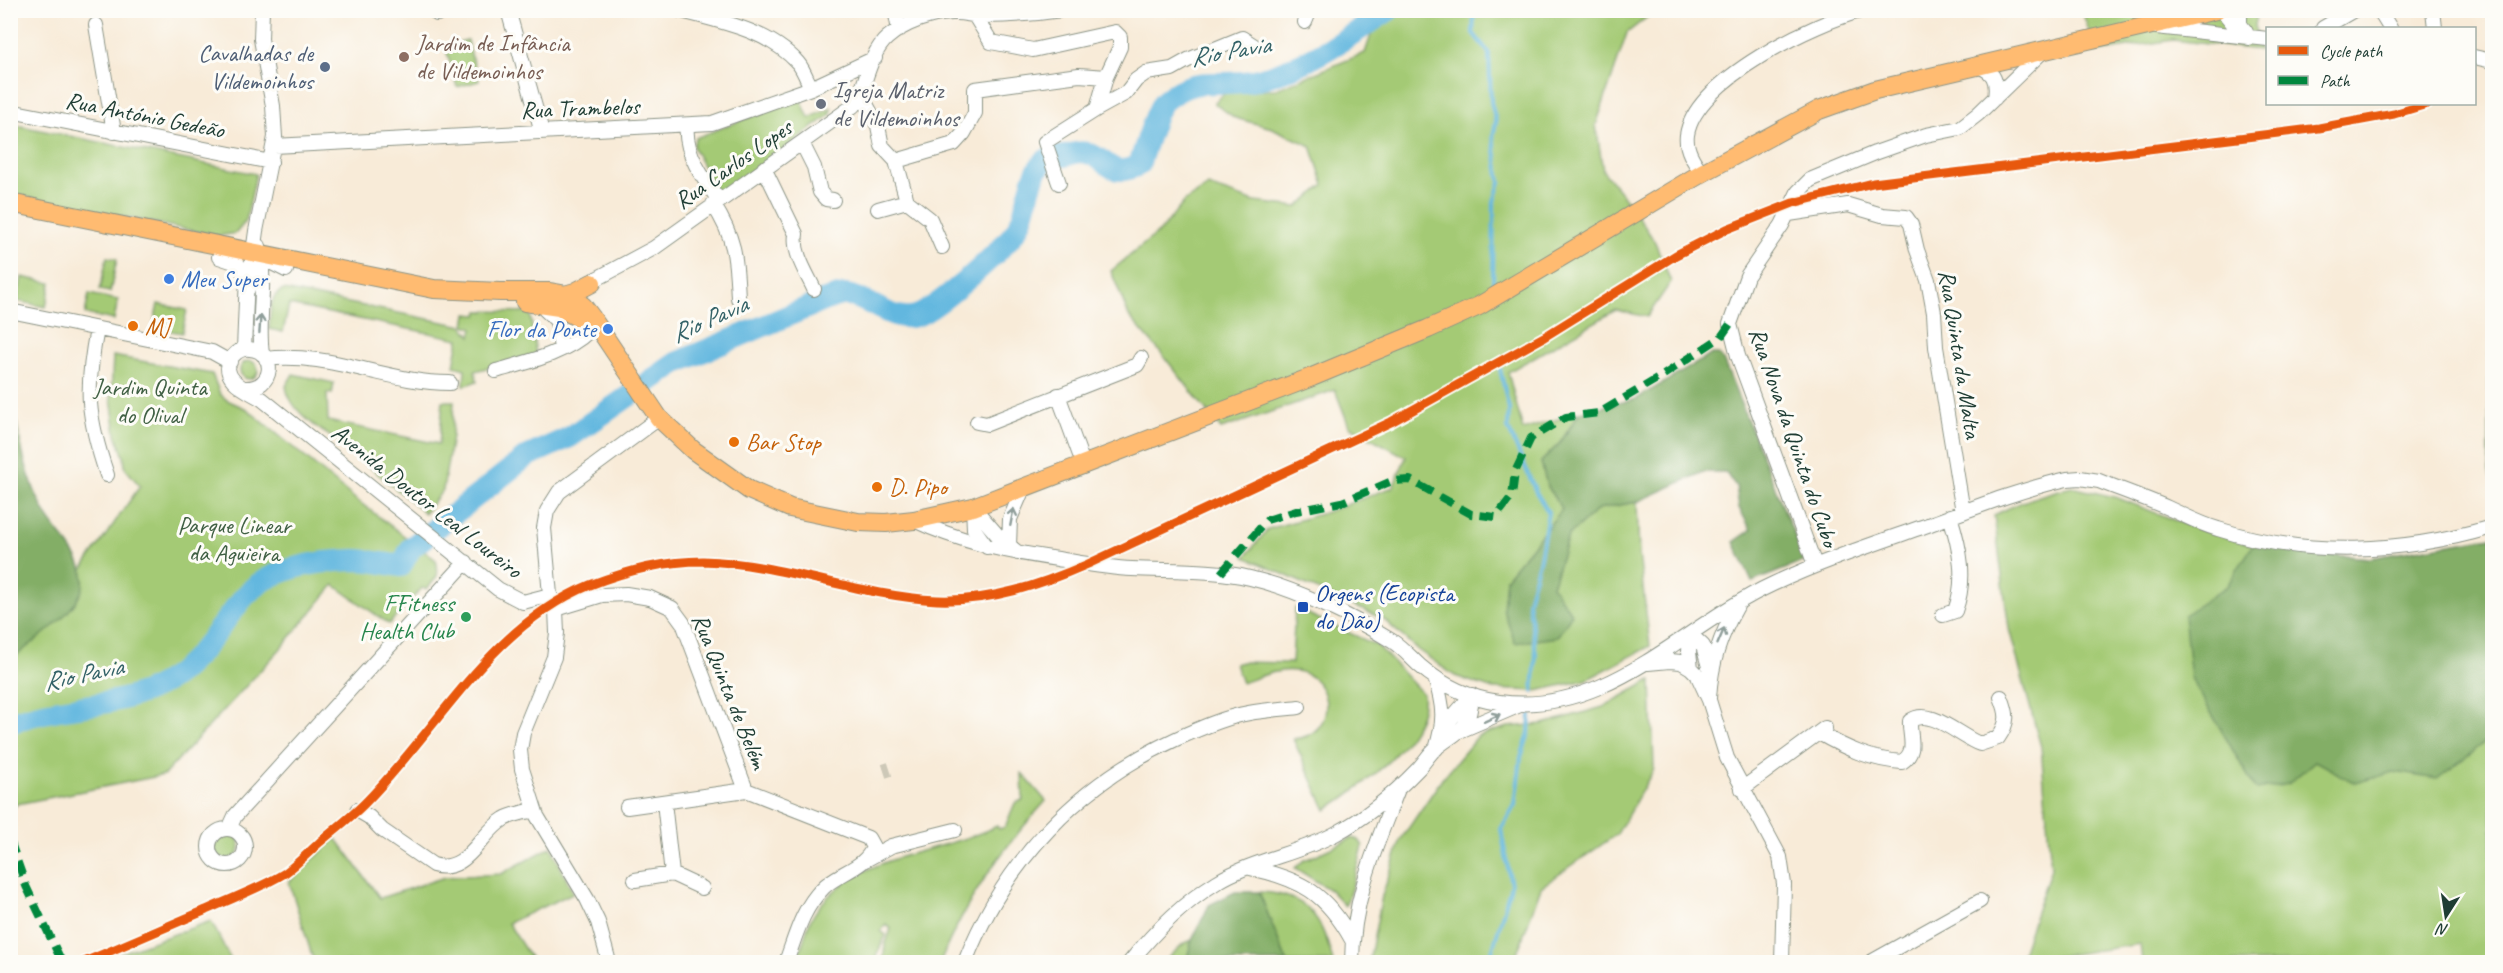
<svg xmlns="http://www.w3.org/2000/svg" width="2503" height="973" font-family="Caveat,sans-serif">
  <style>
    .green { fill: #a4ca74; stroke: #628454; stroke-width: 1.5 }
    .forest { fill: #83ae66; stroke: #51764d; stroke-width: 1.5 }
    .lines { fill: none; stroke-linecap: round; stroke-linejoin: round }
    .stream { stroke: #62b7df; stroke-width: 4 }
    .river { stroke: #62b7df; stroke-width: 22 }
    .minor-tunnel { stroke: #cdc8b7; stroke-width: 14; stroke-dasharray: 14 7; stroke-linecap: butt }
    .minor-casing { stroke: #8c9486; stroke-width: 16 }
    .major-casing { stroke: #8c9486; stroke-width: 20 }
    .minor { stroke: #fff; stroke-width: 14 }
    .major { stroke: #ffbb71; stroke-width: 18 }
    .quiet { stroke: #00873e; stroke-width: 8; stroke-dasharray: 15 8; stroke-linecap: butt }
    .cycleway-casing { stroke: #fdfcf7; stroke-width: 13 }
    .cycleway { stroke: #e8590c; stroke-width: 9 }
    .oneway { stroke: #8f9e9a }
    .education-dot { fill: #8d6e63; stroke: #fdfcf7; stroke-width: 2 }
    .service-dot { fill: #5c6f8a; stroke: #fdfcf7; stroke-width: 2 }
    .worship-dot { fill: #6b7280; stroke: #fdfcf7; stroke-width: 2 }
    .shop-dot { fill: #3f7fe0; stroke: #fdfcf7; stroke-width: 2 }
    .food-dot { fill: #e8710a; stroke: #fdfcf7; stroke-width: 2 }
    .transit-dot { fill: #1a4fb4; stroke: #fdfcf7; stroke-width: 2 }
    .leisure-dot { fill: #2e9e5b; stroke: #fdfcf7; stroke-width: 2 }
    .labels { text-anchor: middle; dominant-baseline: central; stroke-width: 6; stroke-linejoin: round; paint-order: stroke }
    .education-label { font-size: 24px; fill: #785e54; stroke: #fdfcf7; text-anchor: start }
    .service-label { font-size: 24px; fill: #4e5e75; stroke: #fdfcf7; text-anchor: end }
    .worship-label { font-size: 24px; fill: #5b616d; stroke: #fdfcf7; text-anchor: start }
    .street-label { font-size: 24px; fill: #1f3d34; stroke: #fdfcf7 }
    .shop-label { font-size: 24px; fill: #366cbe; stroke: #fdfcf7; text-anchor: start }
    .food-label { font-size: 24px; fill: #c56008; stroke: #fdfcf7; text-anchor: start }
    .park-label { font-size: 24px; fill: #406044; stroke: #fdfcf7 }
    .transit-label { font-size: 24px; fill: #164399; stroke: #fdfcf7; text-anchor: start }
    .leisure-label { font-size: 24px; fill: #27864d; stroke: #fdfcf7; text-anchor: end }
    .water-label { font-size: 26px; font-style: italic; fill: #336267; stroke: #fdfcf7 }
  </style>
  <rect width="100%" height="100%" fill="#fdfcf7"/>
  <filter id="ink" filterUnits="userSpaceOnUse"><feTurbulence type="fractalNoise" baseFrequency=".0167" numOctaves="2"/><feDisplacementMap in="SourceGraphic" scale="12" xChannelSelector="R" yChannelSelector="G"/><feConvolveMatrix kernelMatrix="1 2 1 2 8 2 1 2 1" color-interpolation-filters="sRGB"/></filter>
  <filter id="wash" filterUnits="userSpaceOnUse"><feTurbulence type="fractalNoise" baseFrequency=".008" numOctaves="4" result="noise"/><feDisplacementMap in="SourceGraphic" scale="24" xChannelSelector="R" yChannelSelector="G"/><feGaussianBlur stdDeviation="1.35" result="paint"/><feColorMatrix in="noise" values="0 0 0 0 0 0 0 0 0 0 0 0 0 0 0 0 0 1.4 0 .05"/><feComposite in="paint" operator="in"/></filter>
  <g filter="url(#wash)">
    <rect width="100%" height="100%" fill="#f8ebd8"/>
    <path class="green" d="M1379 11H1655L1627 33 1596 125 1603 171 1630 204 1655 242 1671 282 1647 317 1616 310 1508 372 1523 430 1580 412 1560 443 1541 462 1547 485 1562 510 1506 578 1552 586 1568 536 1598 509 1637 502 1639 554 1650 646 1586 680 1536 691 1493 689 1455 676 1418 650 1383 619 1245 557 1268 529 1324 513 1393 487 1406 457 1349 426 1335 390 1221 429 1162 354 1129 316 1111 271 1161 230 1185 201 1208 186 1255 202 1297 207 1324 185 1311 146 1272 128 1235 118 1214 103 1225 93 1276 89 1365 53Z
      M2082 11H2258L2255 25 2260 50 2173 40 2096 52Z
      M467 40 479 81 457 87 445 46Z
      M800 98 809 118 832 108 831 114 724 193 716 190 693 147 695 138Z
      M11 124 256 174 246 221 236 233 219 236 11 194Z
      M107 257 117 259 110 292 100 290Z
      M22 277 51 283 46 307 17 301Z
      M284 290 463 326 471 336 473 328 465 325 467 314 478 315 479 311 530 312 536 355 475 371 477 381 464 386 465 369 454 366 459 339 289 305 283 332 269 329C271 316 268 294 284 290Z
      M89 294 118 300 114 320 85 314Z
      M158 304 187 310 182 333 153 328Z
      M113 356 212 374 220 394 227 400 247 409 354 498 436 560C440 575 437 579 426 589L422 588 389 624 334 585 283 646 164 775 17 804 11 810V660L40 636 82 588 83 568 140 486 125 468 124 457 116 434 111 398Z
      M240 370a9 9 0 1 1 18 0a9 9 0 1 1-18 0Z
      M293 374 334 383 332 394 327 393 328 421 439 444 443 401H454L452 436 443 490 425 513 355 455 356 450C332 439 289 414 286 386Z
      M2072 487 2118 498 2189 526 2253 545 2295 552 2370 558 2492 537V962H2142L2140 944 2019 962 2051 868 2041 747 2009 629 1994 515C2020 502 2044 493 2072 487Z
      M1295 608 1378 646 1423 694C1429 738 1359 789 1326 810L1293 739C1337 737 1336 677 1296 671 1278 668 1259 677 1242 683L1235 664 1242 662 1292 663Z
      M1651 680 1654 769 1617 834 1541 887 1514 962H1369L1382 896 1401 839 1442 779 1478 736 1508 727 1543 724 1603 707Z
      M1022 773 1046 801C1000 851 966 900 940 962H883L885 945 891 929 886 924 881 931 886 935 877 954 878 962H796C803 948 804 933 811 919 849 853 935 856 997 826L999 829 1005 827 1015 803 1023 800Z
      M214 846a13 13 0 1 1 26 0a13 13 0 1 1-26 0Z
      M336 838 380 898 445 877 501 874 551 847 573 893 508 923 533 962H314L289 882Z
      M1352 838 1359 840 1363 846C1361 854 1348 902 1345 906L1330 890 1295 868 1303 861Z
      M1259 892C1308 894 1322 917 1333 962H1287Z
      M211 921 232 962H96Z
      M1192 940 1186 962H1164L1183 944Z"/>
    <path class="forest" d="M2492 351V482L2489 472V354Z
      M1712 354H1718L1723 360 1805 561 1752 582 1734 542 1751 530 1739 508 1736 486 1725 472H1703L1637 502 1598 509 1568 536 1552 586 1572 614 1557 637 1515 643 1503 609 1506 578 1562 510 1547 485 1541 462 1560 443 1580 412 1636 399Z
      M10 386C18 430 23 474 46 514 58 536 91 562 82 590 73 616 32 642 11 660Z
      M2492 537V737L2437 779 2394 772 2355 783 2315 761 2288 784 2256 790 2191 678 2184 615 2227 586 2253 545 2295 552 2370 558Z
      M1235 892H1259L1287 962H1186L1192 940 1209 905Z"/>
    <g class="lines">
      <path class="stream" d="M1468 10 1474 15 1473 33 1489 53 1491 102 1496 122 1493 137 1500 182 1494 201 1493 285
        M1500 369 1509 409 1508 428 1536 492 1548 512 1540 558 1528 601 1536 654 1533 692
        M1489 962 1511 885 1501 829 1515 805 1521 757 1529 733 1530 715"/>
      <path class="river" d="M10 723C61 702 115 711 164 683 200 663 219 625 245 596 271 567 319 561 355 560 370 560 386 564 401 566L411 548 526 457 570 437 676 363 825 300C832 298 841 294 847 295 871 299 892 323 916 316 936 310 1009 245 1018 227 1029 208 1028 174 1046 160 1051 156 1057 157 1064 156 1073 154 1080 150 1090 154 1112 163 1111 178 1139 165 1143 153 1157 107 1164 101 1198 72 1218 89 1255 80 1305 68 1347 38 1389 10"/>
    </g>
  </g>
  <g filter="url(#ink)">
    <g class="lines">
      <path class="minor-tunnel" d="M884 771 890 769"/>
      <g class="minor-casing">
        <path id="minor" d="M508 10 542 132
          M678 10C719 21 769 30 798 63 804 70 807 80 811 88
          M895 10 899 30
          M2222 10 2235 26 2249 38
          M2240 10V24L2246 32
          M2379 10 2390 28
          M2433 10 2435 28
          M2490 10 2492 12
          M437 14 441 10
          M975 16 991 42 1033 50 1115 32 1120 37V47L1106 77 1097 109 1045 142 1059 183
          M1305 22 1310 10
          M96 25 114 132
          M2156 27 2268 39
          M2323 28 2354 10
          M2474 57 2492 61
          M1974 65C1993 70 1998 79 1995 98
          M860 93 878 126 882 146 896 161 907 201 878 209
          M1097 109 1126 93 1136 80 1146 73 1172 69 1188 60 1242 38 1256 47
          M10 111 271 162
          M687 126C684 152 703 179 719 200
          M802 143 814 167 820 192 826 199 833 200
          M274 146 712 123 811 88 875 58
          M896 161 954 144 964 133 975 113V89L1079 75 1106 77
          M764 168 796 234C793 253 806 272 814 289
          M1702 173C1694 162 1685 149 1687 135 1695 80 1815 22 1864 10
          M907 201 930 219 942 247
          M713 204C736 240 736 258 738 298
          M1789 214 1848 205 1882 215 1906 217 1911 224 1917 250 1928 280 1934 313 1936 347 1963 512
          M259 246C267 282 257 318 262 354
          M219 257 237 263 247 276 244 349
          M262 258 286 270
          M585 285 654 248 853 106 858 100C866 81 871 52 887 38 904 23 934 12 956 13 965 13 973 16 983 16 1009 16 1035 14 1061 10
          M248 289 256 231 275 137 273 106 261 39 262 10
          M539 304 557 321 561 349
          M10 311 212 352 230 362
          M97 329C85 390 87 416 107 475
          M266 359C328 351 388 383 450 383
          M496 371C527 362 565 354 589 331V325
          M244 388C275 390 277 351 250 349 244 348 237 351 233 356 216 378 248 391 262 399L498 589 523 602 550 595
          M1058 395 1084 466
          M977 422 987 424 1137 365 1141 358
          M973 507 1000 538 1018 553
          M973 507 974 529 987 547
          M914 520C960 542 1008 552 1058 559 1082 563 1107 568 1132 569 1171 571 1212 569 1250 578 1297 589 1351 616 1392 641 1403 648 1411 658 1420 666 1442 685 1470 698 1499 702 1608 717 1682 626 1773 584 1822 561 1874 544 1925 526 1971 509 2019 490 2067 479L2080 478 2099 481C2122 490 2145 498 2168 508 2184 515 2200 524 2218 529 2308 558 2403 553 2492 527
          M1009 546 1010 519 1022 491
          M1815 565 1738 356 1730 324 1747 276 1782 225 1798 192 1810 180 1875 153 1926 135 1960 128 1978 114 2044 50
          M556 609 602 595 626 594 650 598 672 608 683 623 746 790 868 838 873 847C866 868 837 873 823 888 802 909 796 935 786 962
          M1943 615 1955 611C1967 579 1960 548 1950 516
          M1690 634 1703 646 1710 670
          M1690 634 1689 652 1691 668
          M1648 663 1670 661 1681 662 1691 668 1697 674 1709 700 1727 758 1780 857 1784 884 1782 962
          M1435 678C1444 707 1445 720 1436 749
          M1709 698C1711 663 1720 636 1737 606
          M1442 729 1472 695
          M1462 730 1520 705
          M1819 733C1845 748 1871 760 1902 762 1918 751 1909 737 1910 721 1930 706 1960 737 1980 744L1998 738C2009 722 2008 714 2001 697
          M1742 789 1825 728
          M664 802 672 874
          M627 807 746 790
          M357 810 369 817 382 830 433 865C467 875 479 834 504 819 513 814 525 812 535 810
          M209 847a18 18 0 1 1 36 0a18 18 0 1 1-36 0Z
          M229 829 235 816 466 562
          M867 859 891 846 955 830
          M1250 868C1301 879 1326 893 1352 940
          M635 880 672 874 702 888
          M609 962 598 922 587 899 537 816 522 769 520 750 523 733 554 657 557 633 556 609 550 595 544 528 547 511 559 492 659 418
          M965 962C1004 862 1078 784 1176 739 1198 729 1225 717 1249 713 1265 710 1283 709 1299 707
          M1130 962C1154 932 1183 903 1217 882 1253 860 1298 854 1335 834 1365 818 1395 793 1418 769 1424 763 1429 754 1436 748 1461 728 1469 732 1472 695
          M1352 962C1352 900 1376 846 1398 789
          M1871 962 1980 901"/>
      </g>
      <g class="major-casing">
        <path id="major" d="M10 203 434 289 500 292H550L567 295 583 306 592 318 659 418 693 450 749 490 790 508 858 522 886 523 914 520 973 507 1312 377 1428 329 1479 306 1702 173 1819 110 1875 90 2216 10
          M558 297 575 292 592 283
          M525 302 559 307 589 324"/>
      </g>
      <use href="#minor" class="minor"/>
      <use href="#major" class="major"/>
      <path class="quiet" d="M1221 573 1267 520 1296 511 1342 502 1392 481 1410 480 1471 514 1496 517 1512 496 1515 472 1531 438 1566 417 1599 413 1662 376 1721 337 1730 324
        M10 840 26 886 62 962"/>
      <g class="cycleway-casing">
        <path id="cycleway" d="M84 962C125 945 166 927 206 910 232 898 261 888 285 873 297 864 309 852 320 842 334 830 350 818 364 804 437 731 490 626 590 585 626 571 665 561 703 561 782 563 858 596 937 600 990 602 1040 585 1088 564L1391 422 1544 337 1676 255 1727 229 1793 203 1873 183 2319 128 2394 114 2427 104"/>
      </g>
      <use href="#cycleway" class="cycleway"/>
    </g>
    <defs><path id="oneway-shaft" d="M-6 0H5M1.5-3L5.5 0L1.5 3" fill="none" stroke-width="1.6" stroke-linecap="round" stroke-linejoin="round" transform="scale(1.5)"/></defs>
    <g class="oneway">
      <use href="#oneway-shaft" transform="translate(260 324) rotate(-86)"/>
      <use href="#oneway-shaft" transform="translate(1012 517) rotate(-79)"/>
      <use href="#oneway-shaft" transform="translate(1721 636) rotate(-67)"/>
      <use href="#oneway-shaft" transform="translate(1492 718) rotate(-25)"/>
    </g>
  </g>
  <circle class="education-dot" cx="404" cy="57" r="6"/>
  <circle class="service-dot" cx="325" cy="67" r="6"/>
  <circle class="worship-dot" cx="821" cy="104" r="6"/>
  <g class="shop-dot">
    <circle cx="169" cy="279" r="6"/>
    <circle cx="608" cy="329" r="6"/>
  </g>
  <g class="food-dot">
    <circle cx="133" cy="326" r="6"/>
    <circle cx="734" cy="442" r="6"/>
    <circle cx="877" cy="487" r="6"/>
  </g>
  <rect class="transit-dot" x="1297" y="601" width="12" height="12" rx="3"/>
  <circle class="leisure-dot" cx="466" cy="617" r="6"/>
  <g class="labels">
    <g class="education-label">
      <text x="416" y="43">Jardim de Infância<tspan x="416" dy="28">de Vildemoinhos</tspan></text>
    </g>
    <g class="service-label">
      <text x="313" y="53">Cavalhadas de<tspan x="313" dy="28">Vildemoinhos</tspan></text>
    </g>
    <g class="worship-label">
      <text x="833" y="90">Igreja Matriz<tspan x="833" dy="28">de Vildemoinhos</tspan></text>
    </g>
    <g class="street-label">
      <text transform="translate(580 108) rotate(-2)">Rua Trambelos</text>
      <text transform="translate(145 115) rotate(11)">Rua António Gedeão</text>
      <text transform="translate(733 164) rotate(-35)">Rua Carlos Lopes</text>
      <text transform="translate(1960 354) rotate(81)">Rua Quinta da Malta</text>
      <text transform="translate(1794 437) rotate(71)">Rua Nova da Quinta do Cubo</text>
      <text transform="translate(427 501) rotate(38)">Avenida Doutor Leal Loureiro</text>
      <text transform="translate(730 691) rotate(68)">Rua Quinta de Belém</text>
    </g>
    <g class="shop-label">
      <text x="181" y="279">Meu Super</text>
      <text x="596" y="329" text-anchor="end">Flor da Ponte</text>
    </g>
    <g class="food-label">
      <text x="145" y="326">MJ</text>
      <text x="746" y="442">Bar Stop</text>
      <text x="889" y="487">D. Pipo</text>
    </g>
    <g class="park-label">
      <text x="150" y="387">Jardim Quinta<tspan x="150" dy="28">do Olival</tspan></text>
      <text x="234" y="525">Parque Linear<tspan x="234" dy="28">da Aguieira</tspan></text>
    </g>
    <g class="transit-label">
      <text x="1315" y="593">Orgens (Ecopista<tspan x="1315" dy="28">do Dão)</tspan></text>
    </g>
    <g class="leisure-label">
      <text x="454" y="603">FFitness<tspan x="454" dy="28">Health Club</tspan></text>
    </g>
    <g class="water-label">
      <text transform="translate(1230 51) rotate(-10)">Rio Pavia</text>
      <text transform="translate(709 319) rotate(-24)">Rio Pavia</text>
      <text transform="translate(83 674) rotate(-12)">Rio Pavia</text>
    </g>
  </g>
  <rect width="2503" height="973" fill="none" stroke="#fdfcf7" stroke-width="36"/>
  <rect x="2266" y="27" width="210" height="78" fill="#fdfcf7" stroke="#a4b0a9" stroke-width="1.5"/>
  <rect x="2278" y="46" width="30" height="9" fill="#e8590c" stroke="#a4b0a9" stroke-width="1.5"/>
  <text x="2320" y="57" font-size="18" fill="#1f3d34">Cycle path</text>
  <rect x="2278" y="76" width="30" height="9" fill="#00873e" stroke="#a4b0a9" stroke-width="1.5"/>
  <text x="2320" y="87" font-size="18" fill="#1f3d34">Path</text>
  <g transform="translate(2446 916) rotate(192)" stroke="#fdfcf7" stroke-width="4.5" paint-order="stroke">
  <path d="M0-4.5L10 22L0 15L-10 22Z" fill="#1f3d34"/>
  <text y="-9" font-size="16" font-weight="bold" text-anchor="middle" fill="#1f3d34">N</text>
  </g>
</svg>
